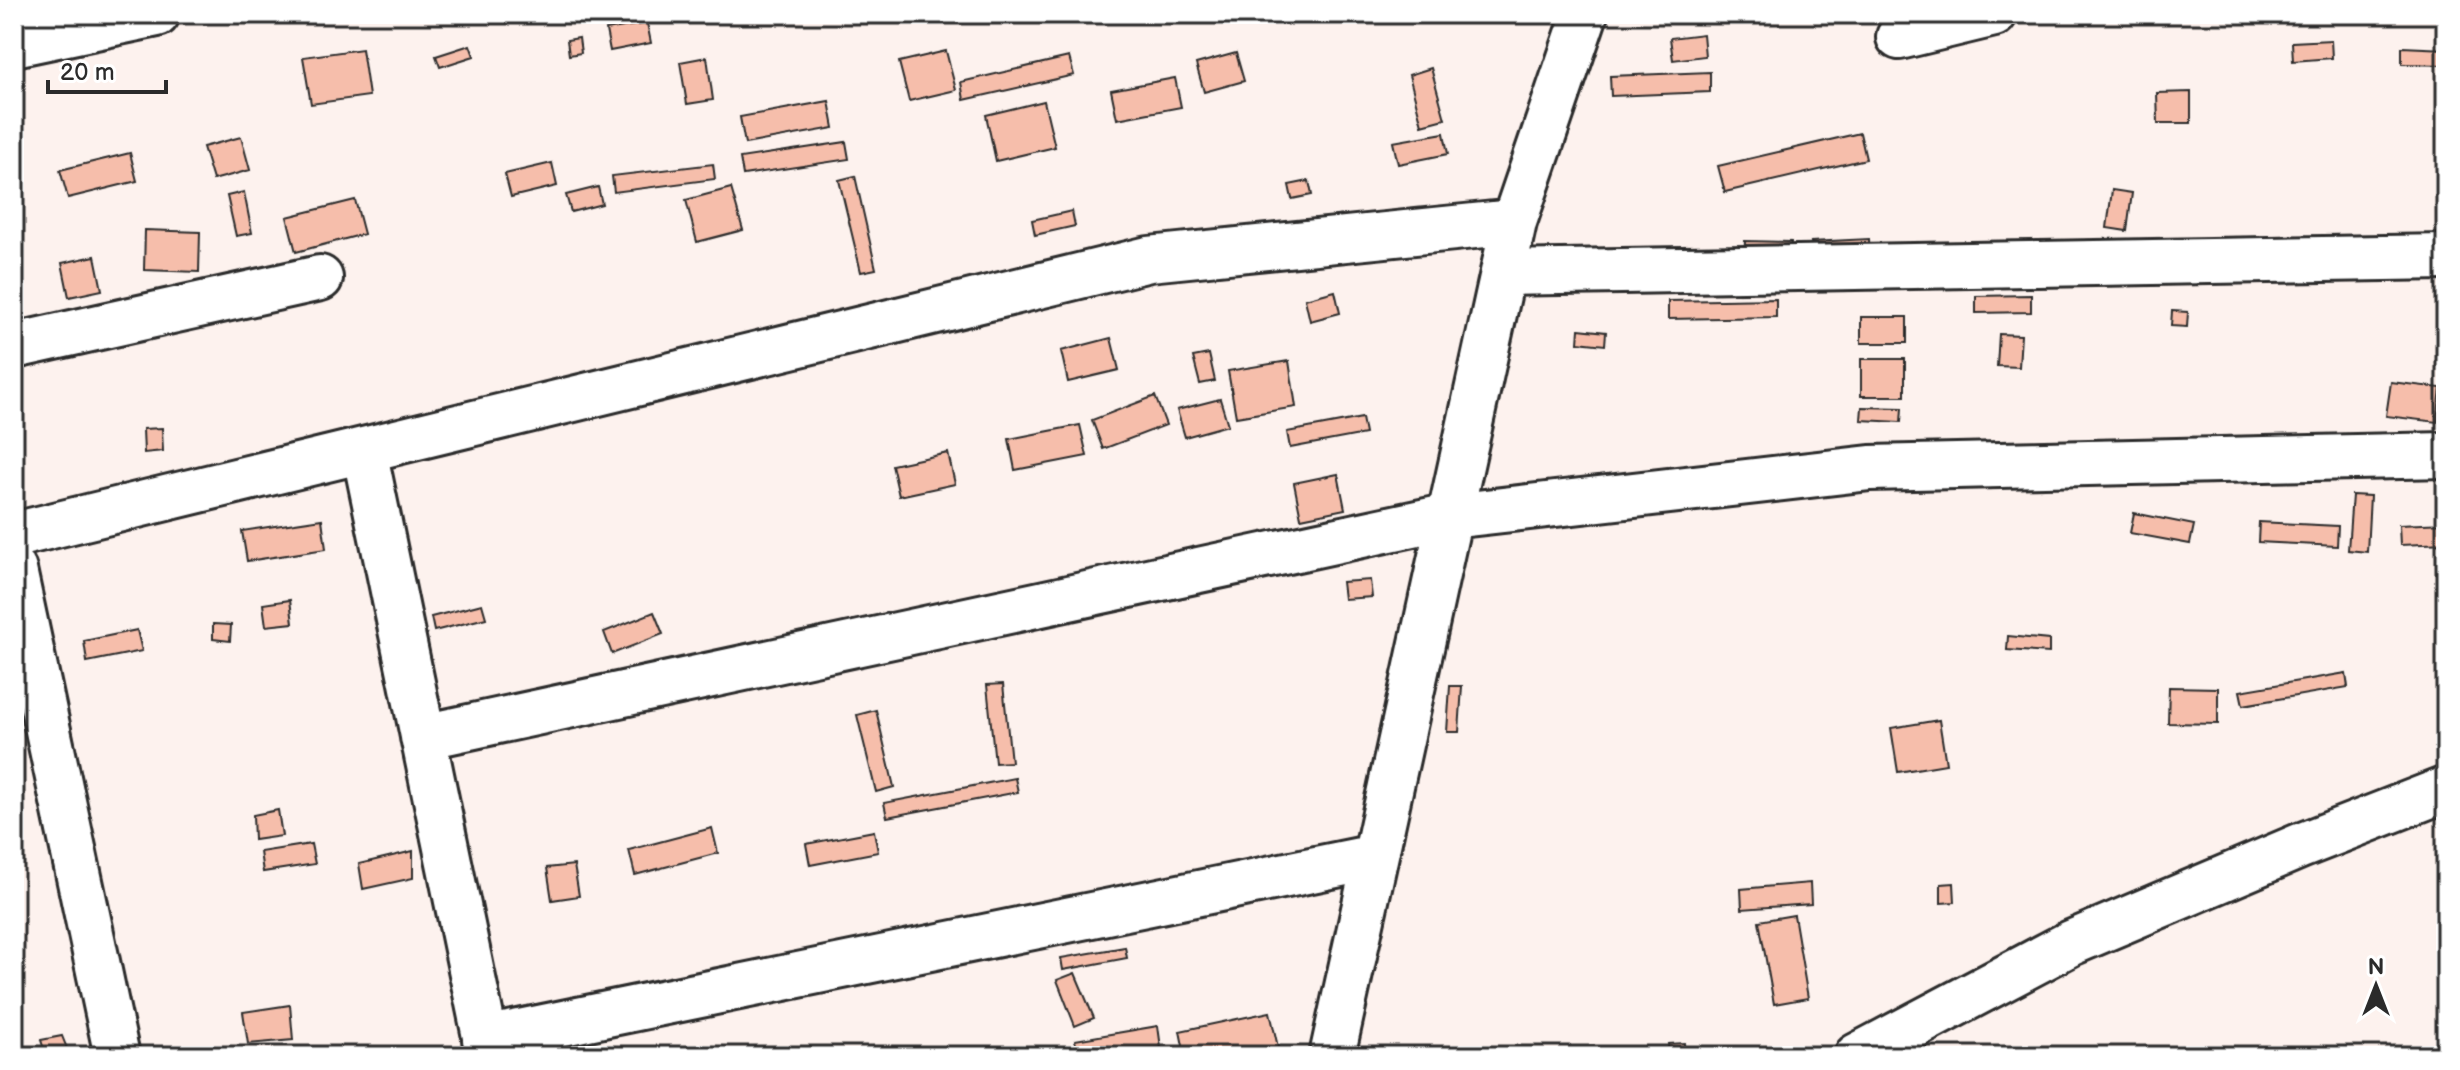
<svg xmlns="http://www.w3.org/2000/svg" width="2460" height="1070" font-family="'Balsamiq Sans',sans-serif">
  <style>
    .building { fill: #f6beab; stroke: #2b2b2b; stroke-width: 2 }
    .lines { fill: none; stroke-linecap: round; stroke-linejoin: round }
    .minor-casing { stroke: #2b2b2b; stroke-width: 50 }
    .minor { stroke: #fff; stroke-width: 44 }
  </style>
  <rect width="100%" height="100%" fill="#fdf2ee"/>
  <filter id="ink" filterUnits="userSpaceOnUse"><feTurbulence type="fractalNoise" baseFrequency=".0125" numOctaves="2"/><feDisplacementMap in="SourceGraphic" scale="16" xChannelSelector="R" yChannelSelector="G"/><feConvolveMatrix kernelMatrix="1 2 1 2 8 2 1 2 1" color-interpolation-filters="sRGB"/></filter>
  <g filter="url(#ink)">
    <path class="building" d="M14 14H24L26 23 14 25Z
      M1820 14H1865V15L1821 21Z
      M647 23 651 43 610 51 606 30Z
      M1703 34 1705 56 1673 60 1670 38Z
      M579 38 581 53 569 55 567 40Z
      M2331 40 2332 58 2293 61 2292 42Z
      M470 45 474 56 440 67 436 56Z
      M2402 47 2446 49V65L2402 64Z
      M362 49 369 96 311 104 303 57Z
      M946 51 956 90 909 101 899 62Z
      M1236 53 1244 81 1204 92 1196 64Z
      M707 57 713 100 687 104 680 62Z
      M1069 57 1074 75 964 100 961 82Z
      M1431 68 1445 119 1422 125 1409 75Z
      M1710 72V92L1611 96 1610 76Z
      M1175 78 1181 107 1117 119 1111 90Z
      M2191 92V123H2158L2157 93Z
      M829 101 834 128 745 144 740 117Z
      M1044 101 1055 147 996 161 986 115Z
      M1444 133 1448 154 1398 164 1393 142Z
      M1860 133 1866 159 1725 192 1718 166Z
      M241 137 250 170 213 180 203 147Z
      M846 142 849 159 743 175 740 158Z
      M130 153 137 181 68 198 60 170Z
      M552 163 557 186 511 197 505 174Z
      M713 164 715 179 614 192 612 176Z
      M855 176 876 269 861 272 839 180Z
      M1309 181 1312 195 1292 199 1289 185Z
      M598 187 602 204 571 212 566 195Z
      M731 188 743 230 697 242 686 200Z
      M2112 190 2132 193 2127 231 2107 228Z
      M244 192 252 233 236 236 227 196Z
      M355 200 364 234 296 252 287 217Z
      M1072 211 1075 226 1035 235 1032 220Z
      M145 230 200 232 199 272 144 270Z
      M1869 239 1870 257 1813 259 1811 242Z
      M1745 241 1791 242V259L1744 258Z
      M95 256 102 290 69 297 62 263Z
      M1335 291 1340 313 1310 321 1305 299Z
      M2031 295V312L1976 313V296Z
      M1776 299V317L1668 319V301Z
      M2172 311 2188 312 2187 327 2171 326Z
      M1861 317H1907V343H1861Z
      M1579 329 1606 332 1605 345 1578 342Z
      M1999 334 2021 335 2019 367 1997 366Z
      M1111 338 1119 370 1068 382 1061 351Z
      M1209 354 1215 381 1200 384 1193 357Z
      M1861 359H1905V396H1861Z
      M1289 361 1296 407 1236 417 1228 371Z
      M20 382 23 395 14 397V383Z
      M2391 382 2441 388 2437 422 2386 416Z
      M1155 396 1166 425 1103 449 1092 420Z
      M1220 399 1228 425 1185 437 1177 410Z
      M1862 407 1902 408 1901 422 1861 420Z
      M1362 418 1365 434 1290 448 1287 432Z
      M1080 425 1087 456 1015 470 1009 439Z
      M162 428 163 451 144 453 143 429Z
      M948 453 955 484 899 496 892 465Z
      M1338 474 1345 509 1301 518 1294 483Z
      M2352 495 2370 496 2367 552 2348 550Z
      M2134 513 2194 525 2190 544 2130 533Z
      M322 519 326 549 247 561 242 531Z
      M2259 522 2338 526 2337 546 2258 542Z
      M2446 523V543L2400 545 2399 525Z
      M1370 580 1372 597 1344 599 1342 582Z
      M290 600 293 623 266 626 263 604Z
      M482 604 486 618 434 631 431 617Z
      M654 612 663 634 612 654 604 632Z
      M213 624 231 625 230 641 213 639Z
      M137 630 142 651 87 662 84 641Z
      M2008 636 2049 640V653L2007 650Z
      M2346 673 2348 687 2243 705 2240 691Z
      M1003 684 1011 762 995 763 987 685Z
      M1450 686H1462L1459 732H1447Z
      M2169 687 2218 688V724L2168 723Z
      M876 710 894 787 876 792 857 715Z
      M1939 720 1946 764 1898 772 1891 728Z
      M1015 778 1018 792 887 817 884 803Z
      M278 810 282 836 254 840 253 815Z
      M712 828 718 853 635 875 629 850Z
      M874 831 878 852 810 865 806 844Z
      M311 844 315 864 263 872 260 852Z
      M413 851V878L363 889 359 864Z
      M574 865 579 896 552 900 547 868Z
      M1810 883 1811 904 1742 909 1741 889Z
      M1954 883 1955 902 1941 903V884Z
      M1794 915 1808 998 1774 1004 1759 921Z
      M1125 947 1127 958 1063 970 1061 958Z
      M1075 973 1094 1018 1075 1026 1057 980Z
      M290 1005 293 1040 248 1044 243 1012Z
      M1270 1012 1280 1056H1185L1180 1031Z
      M1158 1026 1161 1048 1113 1056H1078L1075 1040Z
      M62 1036 70 1056H46L41 1040Z
      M1684 1043 1685 1056H1669L1668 1044Z"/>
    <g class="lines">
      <g class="minor-casing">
        <path id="minor" d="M1899 37 1994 14
          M14 44 157 14
          M1503 273 2446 257
          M14 346 320 278
          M364 450 489 1056
          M14 535 1149 259 1514 222
          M14 570 117 1056
          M423 737 1450 516 1870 468 2446 455
          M485 1039 1375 857
          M1332 1056 1514 222 1585 14
          M1857 1056 2071 943 2300 846 2446 789"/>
      </g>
      <use href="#minor" class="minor"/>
    </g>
  </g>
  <rect width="2460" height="1070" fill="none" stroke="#fff" stroke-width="48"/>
  <rect x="24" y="24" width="2412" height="1022" fill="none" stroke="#2b2b2b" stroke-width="3" filter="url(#ink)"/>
  <g transform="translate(2376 986)" stroke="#ffffff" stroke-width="6" paint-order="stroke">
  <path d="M0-6L14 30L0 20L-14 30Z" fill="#2b2b2b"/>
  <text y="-12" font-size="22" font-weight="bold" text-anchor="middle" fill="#2b2b2b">N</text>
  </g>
  <path d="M48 80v12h118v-12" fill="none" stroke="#2b2b2b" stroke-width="4"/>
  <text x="60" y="80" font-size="24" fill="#2b2b2b" stroke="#ffffff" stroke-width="6" paint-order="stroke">20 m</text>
</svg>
